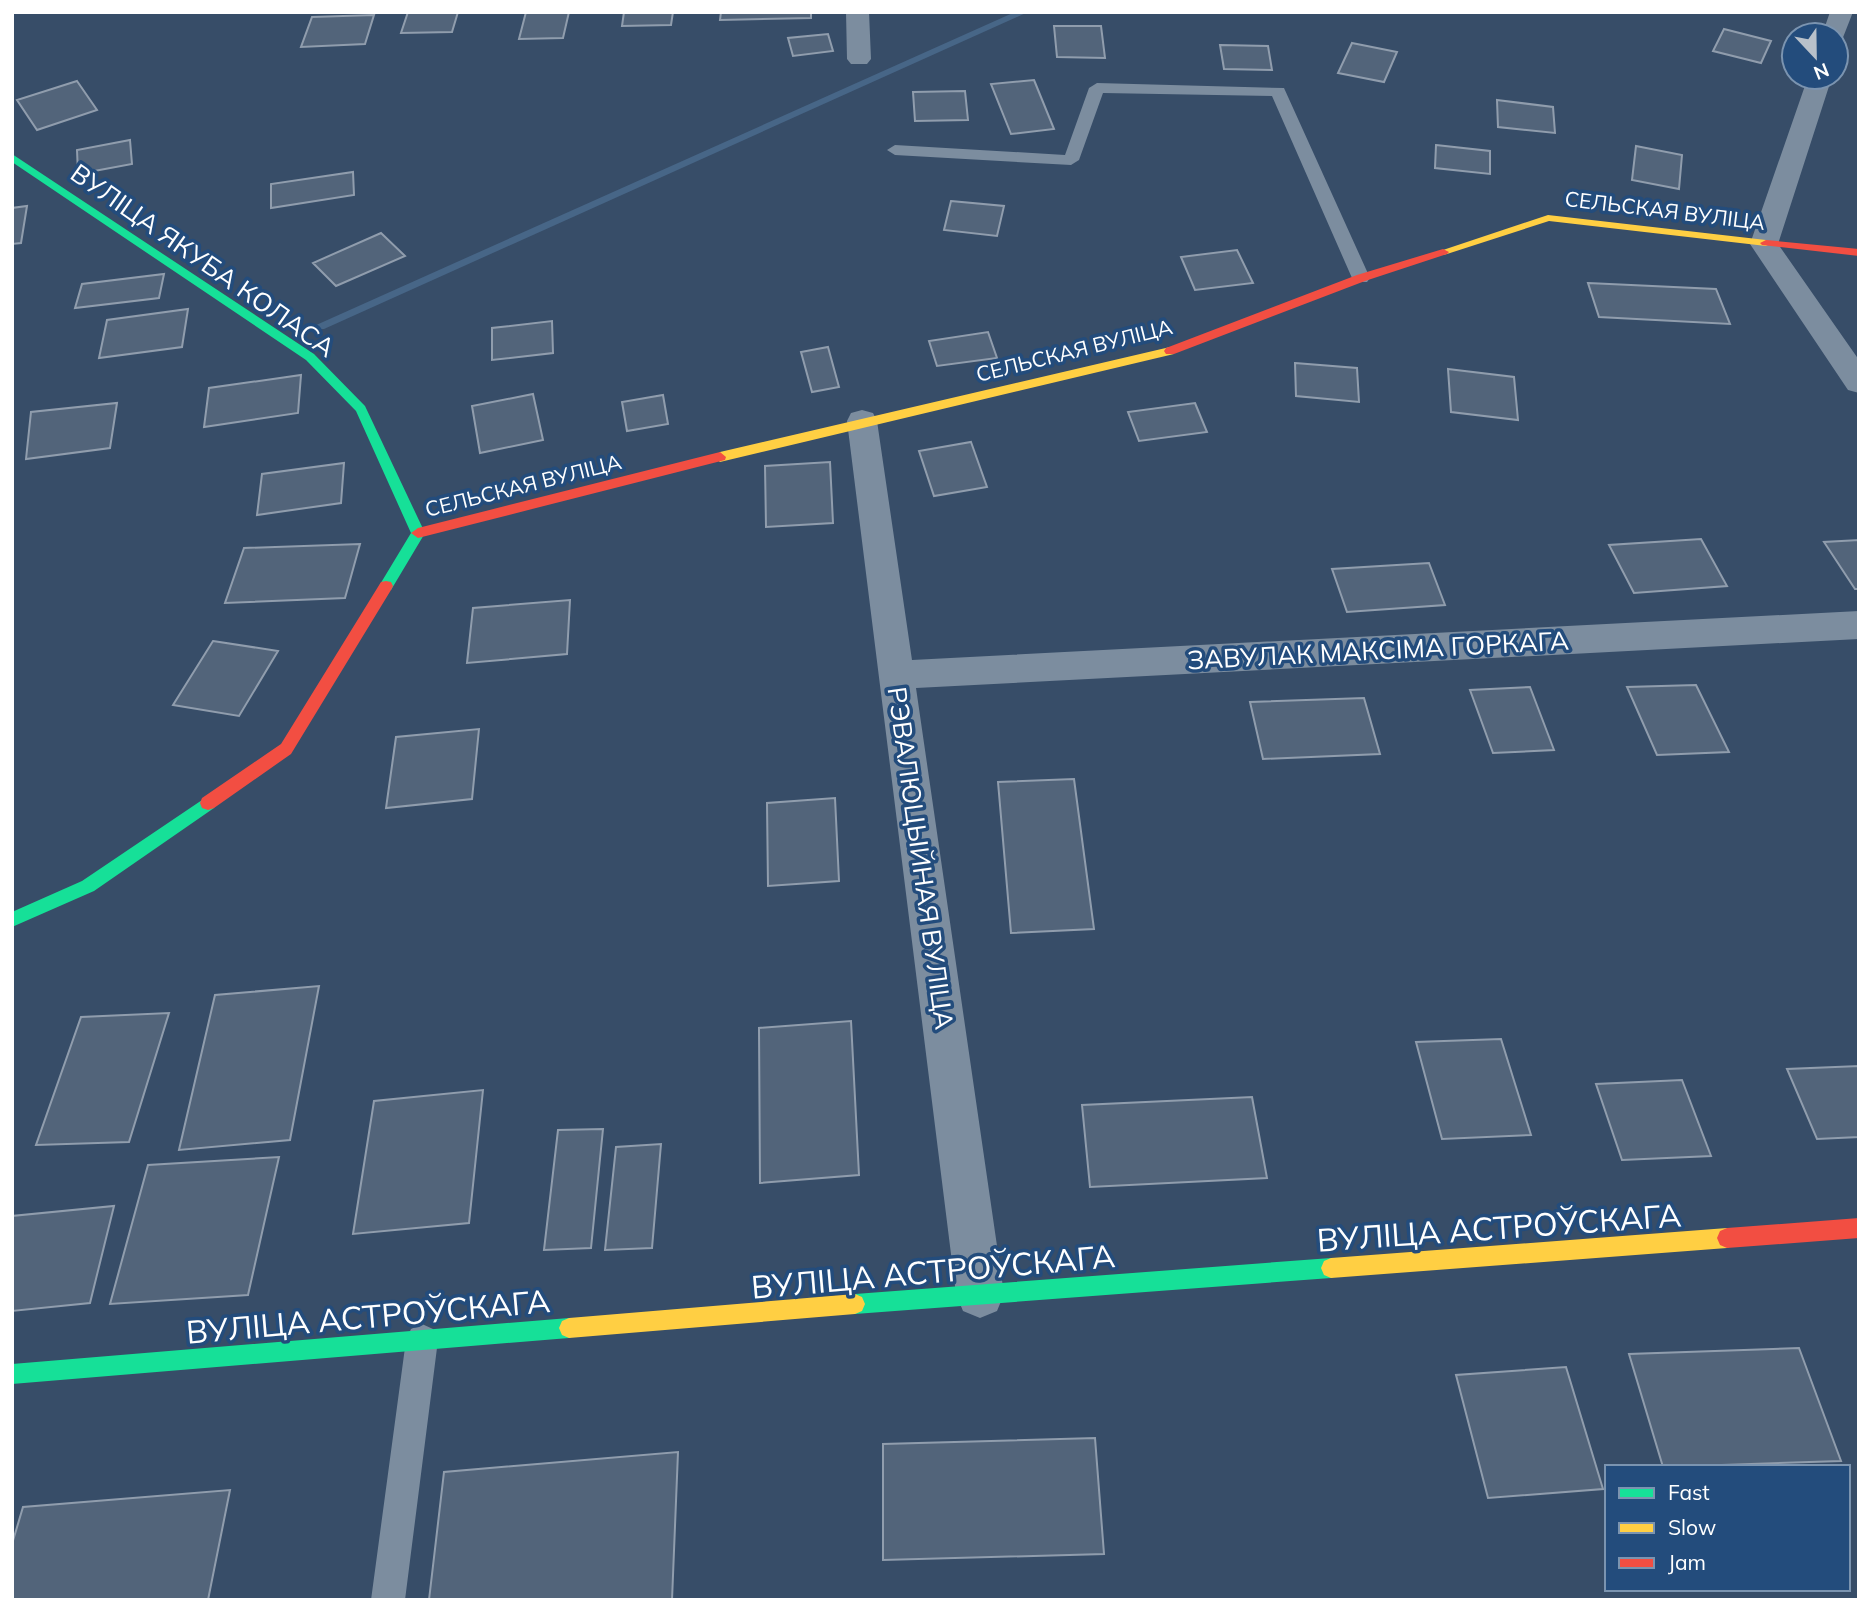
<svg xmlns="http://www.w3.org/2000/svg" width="1871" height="1612" font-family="Mulish,sans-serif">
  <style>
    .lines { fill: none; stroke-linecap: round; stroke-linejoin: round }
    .stream { fill: #476687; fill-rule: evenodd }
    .building { fill: #52647a; stroke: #909dad; stroke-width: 2 }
    .lane { fill: #7c8d9f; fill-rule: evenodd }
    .street { fill: #7c8d9f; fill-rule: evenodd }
    .fast { fill: #16e098; fill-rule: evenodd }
    .slow { fill: #ffcf43; fill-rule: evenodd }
    .jam { fill: #f24e42; fill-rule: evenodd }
    .labels { text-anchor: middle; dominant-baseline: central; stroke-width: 7; stroke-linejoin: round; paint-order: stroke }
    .far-street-label { font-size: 21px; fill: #fff; stroke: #234c7c }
    .street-label { font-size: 26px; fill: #fff; stroke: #234c7c }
    .near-street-label { font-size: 32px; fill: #fff; stroke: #234c7c }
  </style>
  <rect width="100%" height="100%" fill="#374d68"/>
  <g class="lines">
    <path class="stream" d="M1015 12H1028L324 329H316L314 326Z"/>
  </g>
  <path class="building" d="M408 12H458L452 32 401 33Z
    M526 12H569L563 38 519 39Z
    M624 12H673L671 25 622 26Z
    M721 12H811V18L720 20Z
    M374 15 365 44 301 47 312 17Z
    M1054 26H1101L1105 58 1057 57Z
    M1724 29 1771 41 1761 63 1713 51Z
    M828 34 833 51 793 56 788 38Z
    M1352 43 1397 52 1384 82 1338 73Z
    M1220 45 1268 46 1272 70 1224 69Z
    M1034 80 1054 129 1011 134 991 84Z
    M77 81 97 110 37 130 17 100Z
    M965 91 968 120 915 121 913 92Z
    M1497 100 1553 107 1555 133 1498 127Z
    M130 140 132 164 78 174 77 150Z
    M1436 145 1490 151V174L1435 168Z
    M1636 146 1682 155 1679 189 1632 180Z
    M353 172 354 195 271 208V184Z
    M951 201 1004 206 997 236 944 230Z
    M27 206 21 243 12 244V208Z
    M381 233 405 256 336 286 313 263Z
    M1237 250 1253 283 1195 290 1181 257Z
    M164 274 159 298 75 308 82 284Z
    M1588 283 1716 289 1730 324 1599 317Z
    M188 309 182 347 99 358 107 320Z
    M552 321 553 353 492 360V328Z
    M988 332 997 358 937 366 929 341Z
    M828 347 839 387 812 392 801 352Z
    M1295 363 1357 368 1359 402 1296 396Z
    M1448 369 1514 377 1518 420 1451 412Z
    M301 375 298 413 204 427 209 388Z
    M533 394 543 440 480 453 472 406Z
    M663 395 668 424 627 431 622 402Z
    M117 403 110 448 26 459 31 412Z
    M1195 403 1207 432 1139 441 1128 412Z
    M971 442 987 487 934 496 919 451Z
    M830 462 833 523 766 527 765 466Z
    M344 463 341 503 257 515 262 474Z
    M1701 539 1727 586 1634 593 1609 545Z
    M1859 540V589H1855L1824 542Z
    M360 544 345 598 225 603 244 548Z
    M1429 563 1445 605 1347 612 1332 569Z
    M570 600 567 654 467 663 473 608Z
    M213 641 278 651 239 716 173 705Z
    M1696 685 1729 752 1657 755 1627 687Z
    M1530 687 1554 750 1493 753 1470 690Z
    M1364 698 1380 754 1263 759 1250 702Z
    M479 729 472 799 386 808 396 737Z
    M1074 779 1094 929 1011 933 998 782Z
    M835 798 839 881 768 886 767 803Z
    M319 986 290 1140 179 1150 215 995Z
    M169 1013 129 1142 36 1145 81 1017Z
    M851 1021 859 1175 760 1183 759 1028Z
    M1501 1039 1531 1135 1442 1139 1416 1042Z
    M1859 1066V1137L1817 1139 1787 1069Z
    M1682 1080 1711 1156 1622 1160 1596 1084Z
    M483 1090 469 1223 353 1234 374 1101Z
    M1252 1097 1267 1178 1090 1187 1082 1105Z
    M603 1129 591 1248 544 1250 558 1130Z
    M661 1144 652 1248 605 1250 616 1147Z
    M279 1157 248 1295 110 1304 148 1165Z
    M114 1206 90 1303 12 1311V1216Z
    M1799 1348 1841 1461 1663 1467 1629 1354Z
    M1566 1367 1603 1489 1488 1498 1456 1375Z
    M1095 1438 1104 1554 883 1560V1444Z
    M678 1452 672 1600H429L444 1472Z
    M230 1490 208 1600H12V1544L23 1507Z"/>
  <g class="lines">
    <path class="lane" d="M1097 83 1284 88 1370 278 1367 282H1355L1352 278 1272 96 1103 93 1079 160 1071 165 895 155 887 150 895 145 1065 155 1089 88Z
      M422 1324 433 1329 438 1340 405 1600H371L406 1340 411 1329Z"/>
    <path class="street" d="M846 12H869L871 59 867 64H851L847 59Z
      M1830 12H1853L1842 40 1836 42V35H1822Z
      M1808 77H1832L1778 244 1859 360V393L1848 390 1750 244Z
      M862 410 873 413 877 421 912 660 1859 611V639L916 688 1004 1294 997 1311 980 1318 963 1311 956 1294 847 421 851 413Z"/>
    <path class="fast" d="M12 154 314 354 365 406 425 533 391 590H381L379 586 411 533 356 411 306 360 12 162Z
      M208 796 214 798 216 803 214 808 94 891 12 927V912L82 881Z
      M1331 1258 1338 1261 1341 1268 1338 1275 1331 1278 855 1314 848 1311 845 1304 848 1297 855 1294Z
      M569 1318 576 1321 579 1328 576 1335 569 1338 12 1384V1364Z"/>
    <path class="slow" d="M1548 215 1766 240 1772 243 1766 246 1549 221 1447 254 1443 255 1437 252Z
      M1170 347 1174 348V354L720 462 714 457 720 452Z
      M1727 1228 1734 1231 1737 1238 1734 1245 1727 1248 1331 1278 1324 1275 1321 1268 1324 1261 1331 1258Z
      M855 1294 862 1297 865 1304 862 1311 855 1314 569 1338 562 1335 559 1328 562 1321 569 1318Z"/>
    <path class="jam" d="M1766 240 1859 249V256L1762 245 1760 243Z
      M1443 249 1449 252 1447 254 1365 281 1174 354H1166L1164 351 1166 348 1357 275Z
      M720 452 726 457 725 460 418 538 411 533 418 528Z
      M386 581 391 582 393 586 391 590 291 754 214 808 208 810 202 808 200 803 202 798 281 744 381 582Z
      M1859 1218V1238L1727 1248 1720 1245 1717 1238 1720 1231 1727 1228Z"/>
  </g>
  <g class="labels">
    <g class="far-street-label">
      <text transform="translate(1665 210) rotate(7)">СЕЛЬСКАЯ ВУЛІЦА</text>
      <text transform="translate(1074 350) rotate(-14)">СЕЛЬСКАЯ ВУЛІЦА</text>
      <text transform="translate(523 485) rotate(-14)">СЕЛЬСКАЯ ВУЛІЦА</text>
    </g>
    <g class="street-label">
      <text transform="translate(203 260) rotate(35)">ВУЛІЦА ЯКУБА КОЛАСА</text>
      <text transform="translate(1378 650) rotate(-3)">ЗАВУЛАК МАКСІМА ГОРКАГА</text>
      <text transform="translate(921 858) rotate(82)">РЭВАЛЮЦЫЙНАЯ ВУЛІЦА</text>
    </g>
    <g class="near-street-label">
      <text transform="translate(1499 1227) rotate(-4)">ВУЛІЦА АСТРОЎСКАГА</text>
      <text transform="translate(933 1271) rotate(-5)">ВУЛІЦА АСТРОЎСКАГА</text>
      <text transform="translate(368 1316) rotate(-5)">ВУЛІЦА АСТРОЎСКАГА</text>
    </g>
  </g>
  <rect width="1871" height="1612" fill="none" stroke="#ffffff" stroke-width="28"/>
  <rect x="1605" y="1465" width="245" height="126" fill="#234c7c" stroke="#7b94b0" stroke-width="2"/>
  <rect x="1619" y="1488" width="35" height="10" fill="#16e098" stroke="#7b94b0" stroke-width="2"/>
  <text x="1668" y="1500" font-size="21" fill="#ffffff">Fast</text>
  <rect x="1619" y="1523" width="35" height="10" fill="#ffcf43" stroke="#7b94b0" stroke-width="2"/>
  <text x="1668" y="1535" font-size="21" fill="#ffffff">Slow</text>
  <rect x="1619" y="1558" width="35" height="10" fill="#f24e42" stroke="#7b94b0" stroke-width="2"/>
  <text x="1668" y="1570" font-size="21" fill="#ffffff">Jam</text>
  <g transform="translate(1815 56) rotate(158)"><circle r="33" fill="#234c7c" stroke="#7b94b0" stroke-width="2"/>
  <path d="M0-5L12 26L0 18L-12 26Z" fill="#b9c1ca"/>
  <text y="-10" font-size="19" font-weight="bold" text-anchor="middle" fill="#ffffff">N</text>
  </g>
</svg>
